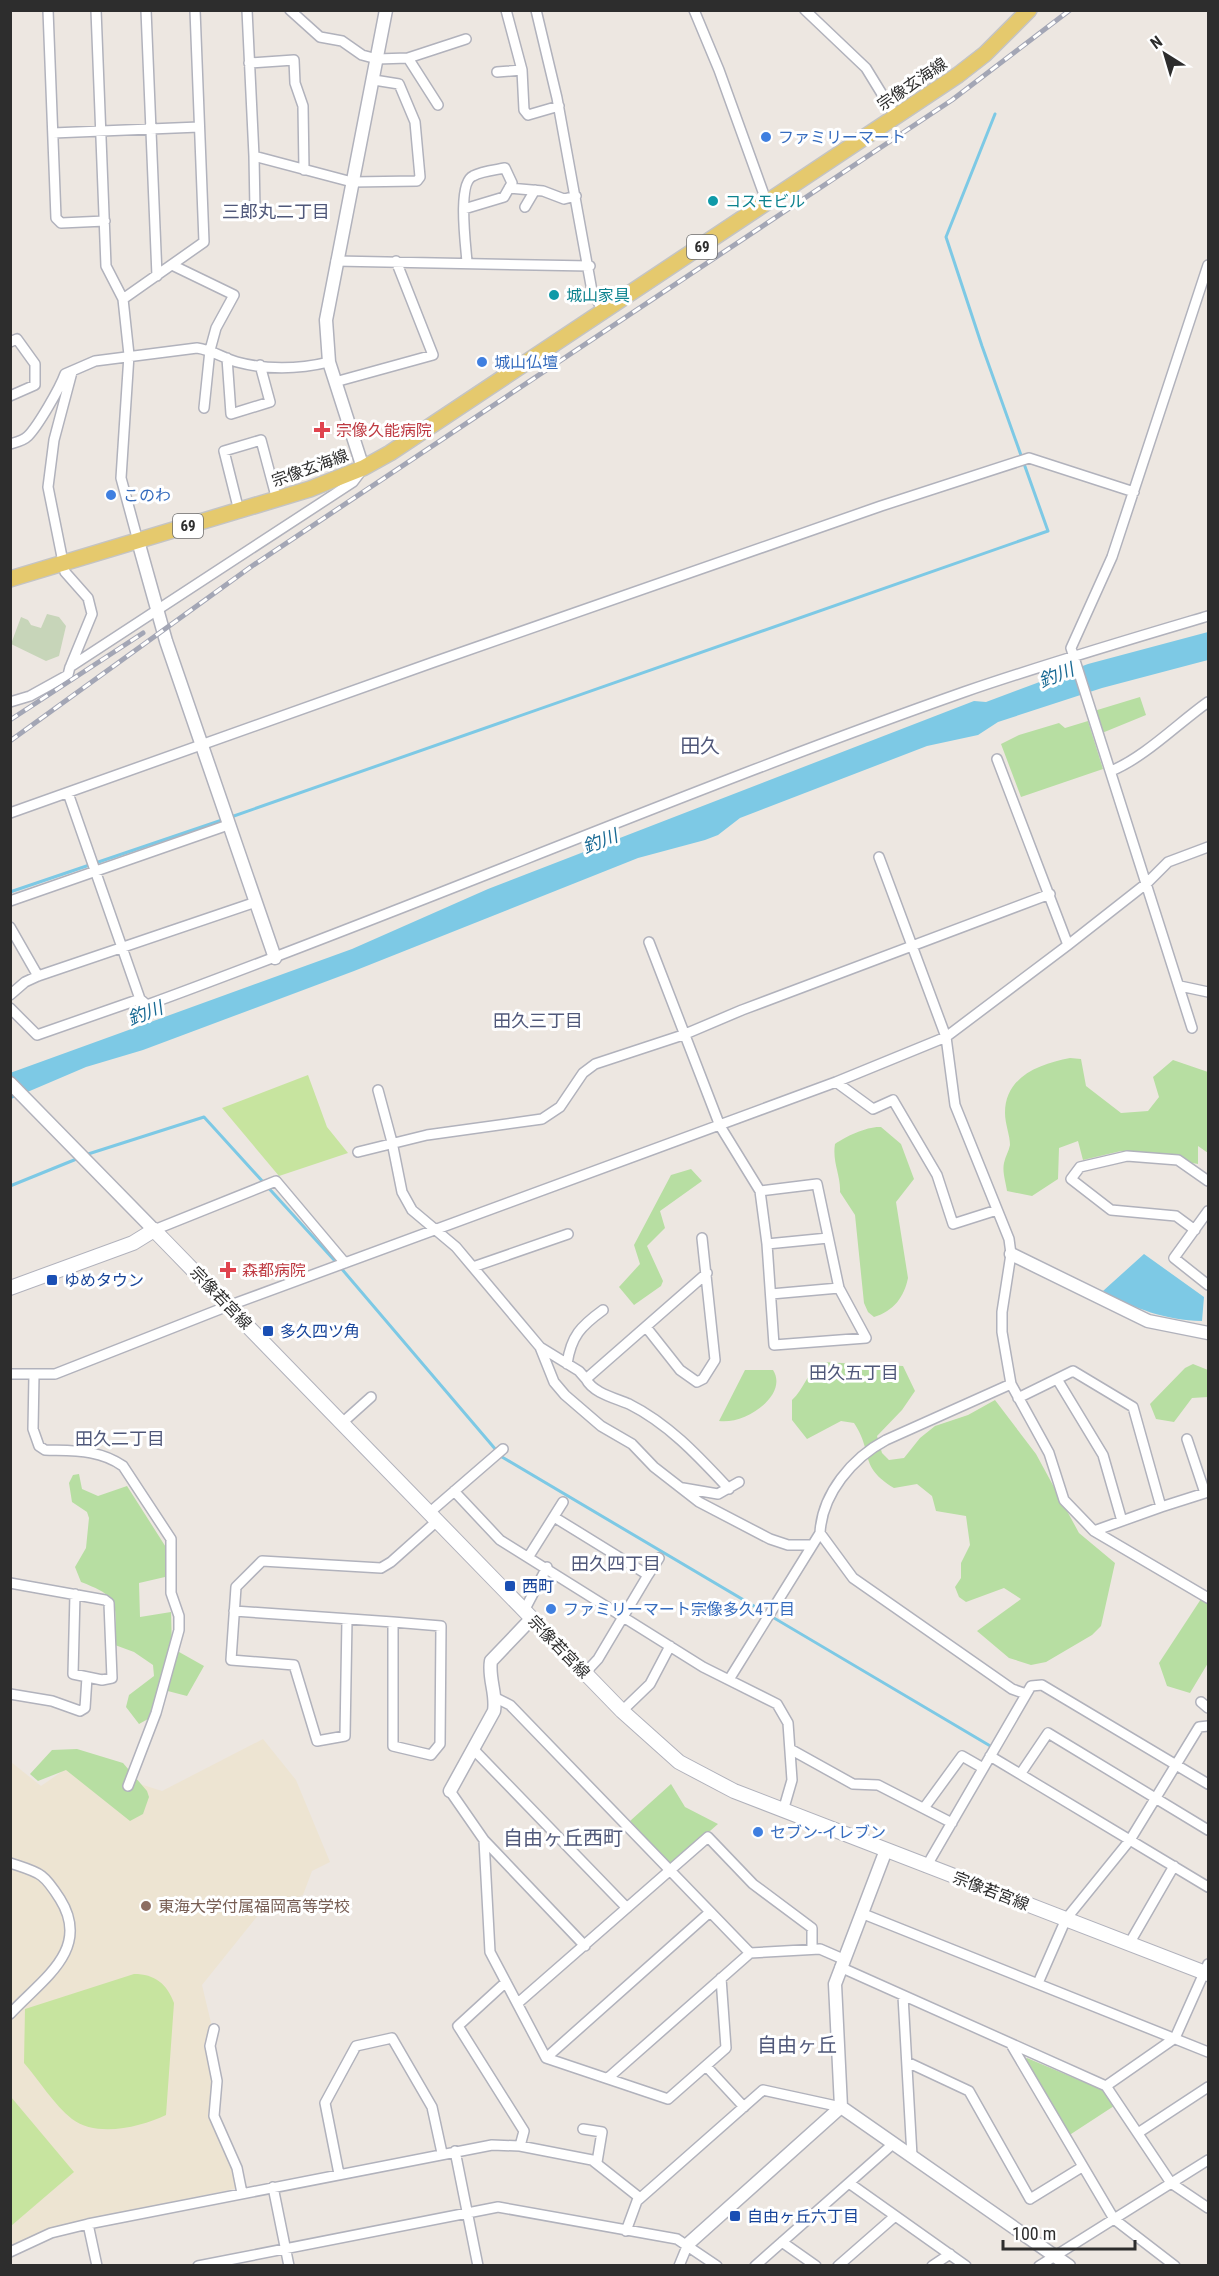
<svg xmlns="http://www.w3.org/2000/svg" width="1219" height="2276" font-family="'Roboto Condensed','Noto Sans JP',sans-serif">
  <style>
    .education { fill: #ede4d2 }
    .green { fill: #b7dea2 }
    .cemetery { fill: #c7d5b9 }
    .pitch { fill: #c7e49f }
    .water { fill: #7dc9e5 }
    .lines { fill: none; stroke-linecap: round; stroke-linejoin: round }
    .stream { stroke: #7dc9e5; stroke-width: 3 }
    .minor-casing { stroke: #b1b2bc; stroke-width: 12 }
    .tertiary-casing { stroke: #b1b2bc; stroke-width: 15 }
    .secondary-casing { stroke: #b1b2bc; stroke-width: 16 }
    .primary-casing { stroke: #c4c4c4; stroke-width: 18 }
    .minor { stroke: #fff; stroke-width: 9 }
    .tertiary { stroke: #fff; stroke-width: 12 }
    .secondary { stroke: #fff; stroke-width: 14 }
    .primary { stroke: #e5c96d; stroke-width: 15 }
    .rail-casing { stroke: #a3a6b5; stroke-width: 5 }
    .rail { stroke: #fff; stroke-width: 3; stroke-dasharray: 9; stroke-linecap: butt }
    .shop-dot { fill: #3f7fe0; stroke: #fff; stroke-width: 2 }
    .culture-dot { fill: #0f9aa8; stroke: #fff; stroke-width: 2 }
    .health-dot { fill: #e0444e; stroke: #fff; stroke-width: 2 }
    .transit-dot { fill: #1a4fb4; stroke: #fff; stroke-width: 2 }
    .education-dot { fill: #8d6e63; stroke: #fff; stroke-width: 2 }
    .labels { text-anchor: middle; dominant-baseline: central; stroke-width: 6; stroke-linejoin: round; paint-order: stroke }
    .shield { fill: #fff; stroke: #6c6c6c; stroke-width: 1.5 }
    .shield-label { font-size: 15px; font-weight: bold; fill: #2d2d2d }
    .street-label { font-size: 16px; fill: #2d2d2d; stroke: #fff }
    .shop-label { font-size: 16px; fill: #366cbe; stroke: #fff; text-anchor: start }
    .culture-label { font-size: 16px; fill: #0d838f; stroke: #fff; text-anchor: start }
    .health-label { font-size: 16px; fill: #be3a42; stroke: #fff; text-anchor: start }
    .transit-label { font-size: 16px; fill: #164399; stroke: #fff; text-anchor: start }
    .education-label { font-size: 16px; fill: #785e54; stroke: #fff; text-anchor: start }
    .neighbourhood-label { font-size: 18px; fill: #50587a; stroke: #fff }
    .water-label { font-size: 18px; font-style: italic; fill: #196a94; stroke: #fff }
    .quarter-label { font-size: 20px; fill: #50587a; stroke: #fff }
  </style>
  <rect width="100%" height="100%" fill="#ede7e1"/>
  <path class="education" d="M263 1739 296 1780 330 1862 312 1871 303 1895 259 1914 202 1985 212 2027 215 2083 211 2117 234 2169 238 2188 51 2228 11 2246V1762L41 1786 74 1763 162 1791Z"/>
  <path class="green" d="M1140 697 1146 715 1102 733 1094 711Z
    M1088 721 1103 769 1021 797 1001 744 1019 735 1059 723 1065 728Z
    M1070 1058 1081 1059 1086 1086 1121 1113 1148 1111 1159 1097 1153 1077 1173 1060 1208 1072V1153L1198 1146V1164L1121 1151 1083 1160 1078 1141 1059 1148 1058 1179 1032 1196 1007 1191C1006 1183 1002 1172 1004 1163 1005 1157 1009 1151 1010 1145 1010 1135 1005 1124 1005 1113 1005 1076 1040 1064 1070 1058Z
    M881 1127 901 1144 914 1179 896 1202 908 1278C904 1297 894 1311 874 1317L868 1312 864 1303 855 1215 840 1192C841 1176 832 1162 835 1144 846 1136 868 1126 881 1127Z
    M691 1169 702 1181 660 1211 665 1228 647 1246 663 1281 661 1286 634 1305 619 1287 640 1264 634 1245 671 1175Z
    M821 1362 903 1366 915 1391 902 1410 877 1436 882 1453 889 1460 904 1458 920 1438 935 1426 968 1415 995 1400 1036 1454 1079 1533 1115 1563 1101 1626 1092 1635 1046 1662 1031 1665 1009 1658 977 1631 1021 1599 1004 1588 966 1602 959 1597 955 1587 961 1578V1563L970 1545 966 1516 936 1511 932 1496 917 1484 894 1488C858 1466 874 1453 854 1423L841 1421 807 1439 792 1420V1400C804 1389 807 1373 821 1362Z
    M1193 1364 1208 1370V1397L1192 1398 1174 1422 1156 1419 1150 1404 1185 1368Z
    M745 1370H773C789 1395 745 1425 719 1421Z
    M79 1474 82 1489 98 1496 127 1486 169 1552 165 1577 139 1583 140 1617 171 1612 172 1648 204 1666 187 1696 160 1689 148 1719 139 1724 126 1707 129 1695 154 1676 153 1665 134 1652 115 1645C115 1604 123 1598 81 1582L75 1567 86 1548 89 1518 87 1512 72 1502 69 1483 73 1475Z
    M1201 1599 1208 1603V1663L1190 1693 1167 1686 1159 1663Z
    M77 1749 123 1763 147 1791 149 1797 143 1814 130 1821 66 1770 38 1781 30 1774 52 1750Z
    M671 1784 685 1807 718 1824 672 1864 669 1863 630 1821Z
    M1027 2058 1105 2091 1114 2106 1068 2136 1024 2060Z"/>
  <path class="cemetery" d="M47 614 59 617 66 626 59 656 46 661 11 644 21 617 28 620 31 625 41 628Z"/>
  <path class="pitch" d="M308 1075 327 1127 348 1153 279 1176 222 1108Z
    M134 1974C155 1974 167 1984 174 2003L166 2115C141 2127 97 2138 72 2119 54 2105 39 2080 24 2063L25 2009Z
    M11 2097 74 2172 11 2226H10Z"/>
  <path class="water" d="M1208 632V660L1102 688 998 722 978 735 927 746 740 818 718 835 705 840 638 858 354 971 143 1050 86 1067 11 1099 10 1073 352 949 488 889 974 701 986 702 1088 664Z
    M1144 1254 1204 1297 1202 1321C1165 1320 1135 1309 1103 1291Z"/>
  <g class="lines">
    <path class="stream" d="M231 817 1048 531 982 346 946 237 995 114
      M10 892 225 819
      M85 1155 204 1117 335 1261 502 1457 992 1747
      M10 1186 79 1158"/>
    <g class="minor-casing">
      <path id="minor" d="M48 10 56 218 61 223 105 221
        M96 10 106 266 123 299 129 355 121 478 138 541
        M146 10 157 276
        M247 10 254 156 352 182 417 181 420 177 415 122 399 84 374 80
        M290 10 320 37 342 41 362 55 377 59 408 58 438 105
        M506 10 522 70 524 110 528 115 559 106
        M536 10 557 98 592 291 604 313
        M694 10 719 70 767 203
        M805 10 866 68 896 117
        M408 58 466 39
        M249 63 294 60 295 83 303 106 304 170
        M497 72 522 70
        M53 133 199 127
        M254 156 255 210
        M509 188 543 191 564 199 576 196
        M525 207 535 190
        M464 209 504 197 512 183 505 168C495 170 482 171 473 176 457 183 466 247 467 262
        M336 261 590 266
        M172 265 234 295 216 328 210 350 204 408
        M123 299 204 242 195 10
        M10 342 17 339 35 364V385L10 396
        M227 358 231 414 270 402 260 365
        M335 382 433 355 396 261
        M10 444C17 442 23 441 28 436 38 426 60 388 65 374L95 361 197 348C212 350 223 358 237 362 267 370 300 369 329 362
        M239 511 224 451 261 440 277 500
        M71 665 92 614 88 598 65 572 48 487 54 440 72 372
        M10 702 30 696 68 675 70 667 353 482 362 470
        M997 759 1068 945
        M1111 771C1145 757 1177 724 1208 702
        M68 793 140 999 147 1005C421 905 689 789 964 692 1045 664 1127 640 1208 616
        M10 813 434 662 881 506 1029 458 1134 492
        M879 857 946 1037 955 1105 1009 1239 1011 1254 1002 1312V1332L1011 1384 1049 1453 1064 1500 1094 1531 1208 1598
        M10 901 228 825
        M10 927 38 976
        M649 942 720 1126 760 1191
        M1180 986 1208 992
        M10 995 25 982 38 976 256 902
        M10 1008 37 1035 140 999
        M1192 1028 1071 648 1112 557 1208 265
        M836 1082 873 1109 893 1100 937 1175 953 1224 997 1210
        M378 1090 392 1142 402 1192 412 1210 456 1247 540 1347 579 1371 586 1379 707 1273
        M358 1152 427 1135 542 1119 560 1107 583 1073 595 1064 683 1035 742 1010 1050 894
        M817 1184 839 1288 866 1338 774 1345 767 1244 760 1191Z
        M1208 1211 1174 1258 1208 1285
        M154 1230 276 1181 345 1263
        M1195 1230 1176 1216 1111 1210 1071 1179 1080 1167 1127 1156 1178 1160 1208 1181
        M767 1244 828 1238
        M473 1267 568 1234
        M771 1294 839 1288
        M646 1327 680 1370 697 1382 703 1379 715 1360 702 1238
        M540 1347 554 1382 565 1395 601 1426 632 1444 654 1467 699 1502 770 1539 788 1545H812
        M567 1364C571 1336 581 1326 603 1310
        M10 1374H55L228 1306 836 1082 946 1037 1068 945 1147 883 1168 862 1208 847
        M34 1375 33 1429 39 1446 45 1450C73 1451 99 1449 123 1466L171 1539V1593L179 1616V1630L156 1713 128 1786
        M586 1379C593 1393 615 1398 629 1404 669 1424 699 1457 729 1489
        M1057 1379 1103 1455 1122 1521
        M1018 1398 1073 1371 1133 1407 1161 1507 1094 1531
        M342 1423 371 1397
        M683 1488 718 1494 739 1482
        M454 1491 500 1540 703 1667 777 1704 788 1723 792 1780 783 1811
        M1161 1507 1205 1493 1187 1439
        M429 1513 503 1449
        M554 1517 648 1575 598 1659 585 1673
        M820 1533 853 1578 1012 1689 1026 1694
        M529 1556 563 1502
        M648 1575 659 1558
        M10 1583 105 1600 109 1603 112 1678 102 1680 73 1674 75 1594
        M234 1611 393 1622V1746L431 1755 440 1744 441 1626 393 1622
        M524 1611 547 1567
        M347 1619 345 1736 317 1741 294 1665 231 1660 236 1587 262 1561 381 1568 391 1562 437 1521
        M730 1678 820 1533C822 1494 852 1458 886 1440L1011 1384
        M10 1694 52 1701 80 1711 85 1708 87 1677
        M496 1698 510 1705 750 1953
        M1201 1702 1208 1708
        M622 1711 650 1684 670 1646
        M790 1749 853 1784 878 1785 952 1823
        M475 1751 627 1908
        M990 1756 1208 1887
        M1021 1773 1048 1733 1208 1830
        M450 1791 484 1840 585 1946
        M924 1808 962 1756 983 1768
        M484 1840 490 1952 546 2058 668 2099 726 2048 721 1978
        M10 1863C40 1873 43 1872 60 1899 92 1950 41 1980 10 2014
        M926 1867 1031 1686 1042 1685 1208 1784
        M861 1913 1208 2052
        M1129 1944 1174 1866
        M840 1967 1106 2086 1171 2183 1208 2208
        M506 1982 458 2026 524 2131 520 2146
        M1038 1983 1066 1919 1130 1840 1199 1727 1208 1726
        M903 1996 912 2156
        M518 2003 708 1837 753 1884 812 1928V1948
        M214 2029 210 2046 217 2081 214 2116 237 2168 242 2193
        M1012 2046 1114 2219 1175 2266
        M546 2058 710 1912
        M907 2062 969 2091 1030 2199 1082 2167
        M706 2066 744 2107
        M608 2078 750 1953 820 1949 843 1959
        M1106 2086 1175 2038 1208 1964
        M583 2129 602 2132 597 2162
        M1138 2133 1208 2087
        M455 2151 478 2266
        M339 2174 325 2103 356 2046 392 2038 432 2107 442 2153
        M849 2183 966 2266
        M273 2187 289 2266
        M88 2224 97 2266
        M626 2231 637 2201 763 2090 841 2107
        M782 2242 816 2266
        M10 2252 51 2233 88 2224 492 2145 520 2146 592 2160 640 2198
        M198 2266 498 2207 677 2239 717 2266
        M679 2266 688 2244
        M755 2266 894 2143
        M838 2266 894 2217
        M932 2266 950 2254
        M1039 2266 1208 2160"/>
    </g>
    <g class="tertiary-casing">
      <path id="tertiary" d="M363 468 329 362 326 320 386 10
        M138 541 166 641 275 958
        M10 1083 154 1230
        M1011 1254 1148 1321 1208 1333
        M450 1791 494 1711C497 1694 488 1678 491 1661L532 1618
        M841 2107 1069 2266
        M688 2244 841 2107 835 1984 886 1850"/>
    </g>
    <g class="secondary-casing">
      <path id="secondary" d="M10 1288 133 1243 154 1230 622 1711 679 1762 734 1791 1208 1974"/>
    </g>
    <g class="primary-casing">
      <path id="primary" d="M10 579 310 489 363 468 390 453 958 75 985 54 1029 10"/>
    </g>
    <use href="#minor" class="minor"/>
    <use href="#tertiary" class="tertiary"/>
    <use href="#secondary" class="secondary"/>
    <use href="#primary" class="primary"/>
    <g class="rail-casing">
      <path id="rail" d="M10 720 143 633
        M10 741 252 566 952 100 1070 10"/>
    </g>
    <use href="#rail" class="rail"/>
  </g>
  <g class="shop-dot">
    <circle cx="766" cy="137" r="6"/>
    <circle cx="482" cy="362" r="6"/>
    <circle cx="111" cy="495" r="6"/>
    <circle cx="551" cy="1609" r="6"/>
    <circle cx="758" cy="1832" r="6"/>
  </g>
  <g class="culture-dot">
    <circle cx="713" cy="201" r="6"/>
    <circle cx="554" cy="295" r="6"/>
  </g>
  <g class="health-dot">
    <path d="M319 421h6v6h6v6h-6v6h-6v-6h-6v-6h6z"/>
    <path d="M225 1261h6v6h6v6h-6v6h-6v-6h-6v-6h6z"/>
  </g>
  <g class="transit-dot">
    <rect x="46" y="1274" width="12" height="12" rx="3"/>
    <rect x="262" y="1325" width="12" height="12" rx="3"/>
    <rect x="504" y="1580" width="12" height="12" rx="3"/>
    <rect x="729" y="2210" width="12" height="12" rx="3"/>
  </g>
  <circle class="education-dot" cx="146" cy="1906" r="6"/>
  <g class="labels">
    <g class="shield">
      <rect x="687" y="235" width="30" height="24" rx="4.5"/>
      <rect x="173" y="514" width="30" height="24" rx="4.5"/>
    </g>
    <g class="shield-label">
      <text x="702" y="247">69</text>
      <text x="188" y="526">69</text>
    </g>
    <g class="street-label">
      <text transform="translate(912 84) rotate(-34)">宗像玄海線</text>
      <text transform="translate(310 468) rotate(-20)">宗像玄海線</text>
      <text transform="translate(221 1298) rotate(46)">宗像若宮線</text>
      <text transform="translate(559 1647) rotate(46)">宗像若宮線</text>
      <text transform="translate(991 1891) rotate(21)">宗像若宮線</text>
    </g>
    <g class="shop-label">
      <text x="778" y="137">ファミリーマート</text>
      <text x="494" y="362">城山仏壇</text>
      <text x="123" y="495">このわ</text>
      <text x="563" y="1609">ファミリーマート宗像多久4丁目</text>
      <text x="770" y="1832">セブン-イレブン</text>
    </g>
    <g class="culture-label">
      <text x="725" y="201">コスモビル</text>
      <text x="566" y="295">城山家具</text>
    </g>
    <g class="health-label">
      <text x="336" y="430">宗像久能病院</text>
      <text x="242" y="1270">森都病院</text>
    </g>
    <g class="transit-label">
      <text x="64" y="1280">ゆめタウン</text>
      <text x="280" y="1331">多久四ツ角</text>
      <text x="522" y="1586">西町</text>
      <text x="747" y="2216">自由ヶ丘六丁目</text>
    </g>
    <g class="education-label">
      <text x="158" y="1906">東海大学付属福岡高等学校</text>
    </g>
    <g class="neighbourhood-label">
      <text x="276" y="211">三郎丸二丁目</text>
      <text x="538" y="1020">田久三丁目</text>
      <text x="854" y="1372">田久五丁目</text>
      <text x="120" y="1438">田久二丁目</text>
      <text x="616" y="1563">田久四丁目</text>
    </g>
    <g class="water-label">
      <text transform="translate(1056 675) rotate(-22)">釣川</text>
      <text transform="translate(600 841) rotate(-21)">釣川</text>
      <text transform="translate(145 1013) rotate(-21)">釣川</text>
    </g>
    <g class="quarter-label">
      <text x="700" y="746">田久</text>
      <text x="563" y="1838">自由ヶ丘西町</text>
      <text x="797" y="2045">自由ヶ丘</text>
    </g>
  </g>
  <rect width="1219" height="2276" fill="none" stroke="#2d2d2d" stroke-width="24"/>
  <g transform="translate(1165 54) rotate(323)" stroke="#ffffff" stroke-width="4.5" paint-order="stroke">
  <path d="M0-4.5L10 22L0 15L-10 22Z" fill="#2d2d2d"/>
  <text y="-9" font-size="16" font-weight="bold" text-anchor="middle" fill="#2d2d2d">N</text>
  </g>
  <path d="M1003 2240v9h132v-9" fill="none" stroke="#2d2d2d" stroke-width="3"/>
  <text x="1012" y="2240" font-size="18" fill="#2d2d2d" stroke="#ffffff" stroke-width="4.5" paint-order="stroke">100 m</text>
</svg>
